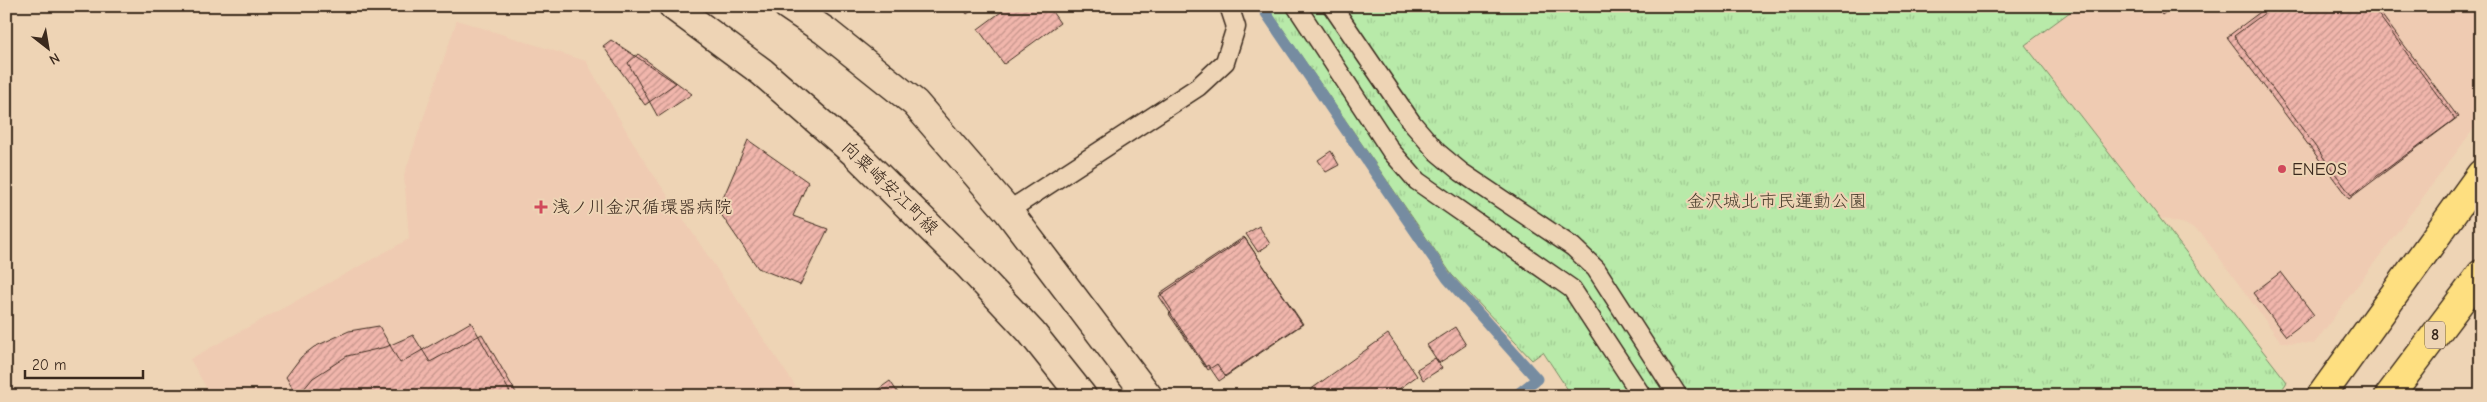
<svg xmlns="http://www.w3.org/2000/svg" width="2487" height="402" font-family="'Comic Neue','Klee One',sans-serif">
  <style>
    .built { fill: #efcbb2 }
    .park { fill: url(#park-tufts); stroke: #7a8a64 }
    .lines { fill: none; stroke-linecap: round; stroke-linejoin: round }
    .stream { stroke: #768ca1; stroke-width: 11 }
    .building { fill: url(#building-hatch); stroke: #3b2a1e }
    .service-casing { stroke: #3b2a1e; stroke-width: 21 }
    .secondary-casing { stroke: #3b2a1e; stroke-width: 31 }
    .trunk-casing { stroke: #3b2a1e; stroke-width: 31 }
    .service { stroke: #eed4b5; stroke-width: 18 }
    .secondary { stroke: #eed4b5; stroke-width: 28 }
    .trunk { stroke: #fedf80; stroke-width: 28 }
    .poi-dot { fill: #d1495b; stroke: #eed4b5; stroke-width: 2 }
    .labels { text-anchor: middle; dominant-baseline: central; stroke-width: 4; stroke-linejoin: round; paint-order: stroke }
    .shield { fill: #eed4b5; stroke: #715d4b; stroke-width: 1 }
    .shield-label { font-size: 16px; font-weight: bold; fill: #3b2a1e }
    .poi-label { font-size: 18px; fill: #3b2a1e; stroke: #eed4b5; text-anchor: start }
    .street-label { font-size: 18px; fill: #3b2a1e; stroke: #eed4b5 }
    .park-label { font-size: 18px; fill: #483d2c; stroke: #eed4b5 }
  </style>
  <defs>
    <pattern id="park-tufts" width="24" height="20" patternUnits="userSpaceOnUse" patternTransform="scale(1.25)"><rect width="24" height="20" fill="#b8eaa9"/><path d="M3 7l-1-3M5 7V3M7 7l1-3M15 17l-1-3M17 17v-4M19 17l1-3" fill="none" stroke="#9fc991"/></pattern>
    <pattern id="building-hatch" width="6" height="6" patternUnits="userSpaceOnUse" patternTransform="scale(1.25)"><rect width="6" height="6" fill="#f1b6ac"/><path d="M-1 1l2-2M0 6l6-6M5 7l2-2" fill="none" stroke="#c4948b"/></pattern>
  </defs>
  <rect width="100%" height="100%" fill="#eed4b5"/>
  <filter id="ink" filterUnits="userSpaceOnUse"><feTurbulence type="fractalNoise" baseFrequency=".02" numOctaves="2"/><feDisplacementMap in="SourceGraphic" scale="10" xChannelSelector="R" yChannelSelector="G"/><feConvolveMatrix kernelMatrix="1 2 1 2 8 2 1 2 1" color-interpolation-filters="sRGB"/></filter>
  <g filter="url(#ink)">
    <path class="built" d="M2078 6H2481V119L2314 344 2281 342 2202 234 2185 224 2160 218 2025 45Z
      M457 20 586 61 641 156 802 396H211L190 359 409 239 404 175Z"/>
    <path class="park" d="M1267 6H2078L2025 45 2287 382 2278 396H1572L1543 352 1532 360 1452 275Z"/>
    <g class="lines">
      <path class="stream" d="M1261 6 1447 278 1537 379 1515 396"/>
    </g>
    <path class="building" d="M962 6H978L967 14Z
      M1009 6H1048L1060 23 1004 64 978 29Z
      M2156 6H2174L2162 15Z
      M2268 6H2375L2458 117 2349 199 2227 37Z
      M2274 6H2372L2455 119 2351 195 2234 36Z
      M611 40 676 83 645 105 603 46Z
      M638 54 692 94 658 117 628 63Z
      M748 140 808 182 793 216 828 229 800 285 758 268 718 210Z
      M1331 151 1339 165 1326 172 1318 160Z
      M1259 226 1270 244 1258 252 1246 234Z
      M1244 237 1303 324 1219 381 1208 365 1205 367 1169 314 1172 311 1160 293Z
      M1245 238 1302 324 1225 376 1217 364 1208 370 1159 296Z
      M2281 272 2314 315 2286 336 2253 293Z
      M471 322 512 396H297L286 377 301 357 314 347 349 331 379 326 400 363Z
      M1455 327 1466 345 1439 363 1427 345Z
      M482 334 518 396H298L313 378 347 356 386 347 413 335 430 362Z
      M1388 334 1417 376 1389 396H1315L1310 390Z
      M1435 358 1442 368 1423 380 1417 369Z
      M890 381 900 396H869Z"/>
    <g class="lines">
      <g class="service-casing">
        <path id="service" d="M1296 6 1391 151 1417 181 1572 289 1642 396
          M1332 6 1412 123 1437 152 1461 172 1573 247 1596 269 1678 396
          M1008 211 1198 87 1225 62 1236 27 1229 6"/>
      </g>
      <g class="secondary-casing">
        <path id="secondary" d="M673 6 762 72 857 155 967 264 1031 332 1082 396
          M788 6 825 31 915 103 1008 211 1148 396"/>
      </g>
      <g class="trunk-casing">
        <path id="trunk" d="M2321 396 2481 174
          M2389 396 2481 274"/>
      </g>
      <use href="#service" class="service"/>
      <use href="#secondary" class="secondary"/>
      <use href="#trunk" class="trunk"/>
    </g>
  </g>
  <g class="poi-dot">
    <circle cx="2282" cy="169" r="5"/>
    <path d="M538.5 199.5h5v5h5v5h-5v5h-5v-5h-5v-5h5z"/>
  </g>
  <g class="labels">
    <rect class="shield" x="2425" y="321.5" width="20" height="27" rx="4"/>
    <g class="shield-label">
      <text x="2435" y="335">8</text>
    </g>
    <g class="poi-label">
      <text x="2292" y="169">ENEOS</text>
      <text x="552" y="207">浅ノ川金沢循環器病院</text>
    </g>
    <g class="street-label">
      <text transform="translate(890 188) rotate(44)">向粟崎安江町線</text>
    </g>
    <g class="park-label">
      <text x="1777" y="201">金沢城北市民運動公園</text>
    </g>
  </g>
  <rect width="2487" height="402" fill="none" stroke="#eed4b5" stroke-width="25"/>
  <rect x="12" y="12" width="2462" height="377" fill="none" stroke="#3b2a1e" stroke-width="2" filter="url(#ink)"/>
  <g transform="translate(48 48) rotate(149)" stroke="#eed4b5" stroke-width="4" paint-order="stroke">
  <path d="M0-4L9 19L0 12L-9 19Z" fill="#3b2a1e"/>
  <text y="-8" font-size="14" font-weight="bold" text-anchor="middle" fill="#3b2a1e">N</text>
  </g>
  <path d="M25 370v8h118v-8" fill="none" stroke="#3b2a1e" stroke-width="2.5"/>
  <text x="32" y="370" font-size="15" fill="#3b2a1e" stroke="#eed4b5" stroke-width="4" paint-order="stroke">20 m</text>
</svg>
